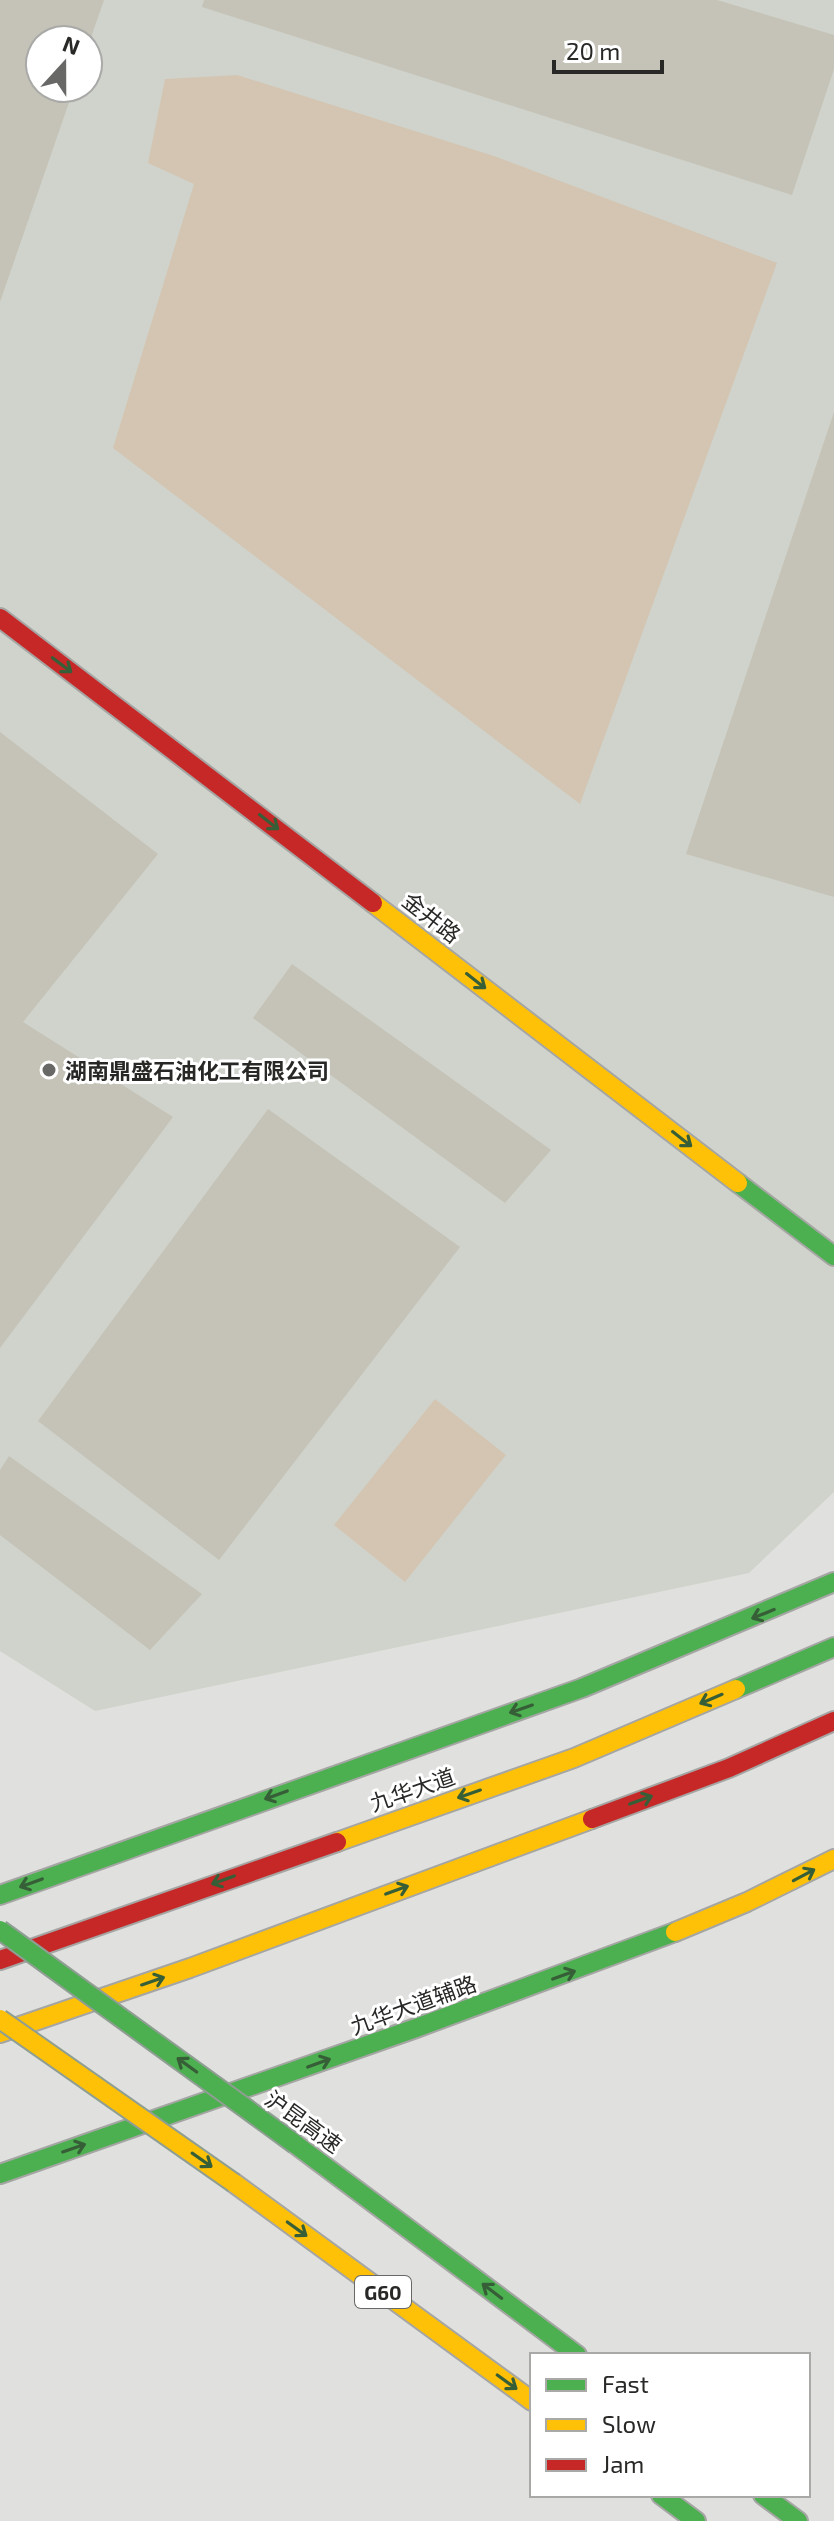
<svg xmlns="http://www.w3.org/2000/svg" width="834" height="2521" font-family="'Exo 2','Noto Sans SC',sans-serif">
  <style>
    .built { fill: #d0d3cb; fill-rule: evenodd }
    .green { fill: #d3c5b2 }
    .building { fill: #c5c3b7 }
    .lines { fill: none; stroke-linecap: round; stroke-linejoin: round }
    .fast-casing { stroke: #a5a6a4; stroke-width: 22 }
    .slow-casing { stroke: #a5a6a4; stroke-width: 22 }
    .jam-casing { stroke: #a5a6a4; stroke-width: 22 }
    .fast { stroke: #4caf50; stroke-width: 18 }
    .slow { stroke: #ffc107; stroke-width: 18 }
    .jam { stroke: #c62828; stroke-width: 18 }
    .fast-bridge-casing { stroke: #8f9e92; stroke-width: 22; stroke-linecap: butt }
    .slow-bridge-casing { stroke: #8f9e92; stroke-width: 22; stroke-linecap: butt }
    .fast-bridge { stroke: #4caf50; stroke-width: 18 }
    .slow-bridge { stroke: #ffc107; stroke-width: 18 }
    .oneway { stroke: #365e37 }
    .poi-dot { fill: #686966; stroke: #fff; stroke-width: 3 }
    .labels { text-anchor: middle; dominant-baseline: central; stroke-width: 6; stroke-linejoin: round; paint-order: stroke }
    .shield { fill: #fff; stroke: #686867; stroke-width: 2 }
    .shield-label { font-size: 20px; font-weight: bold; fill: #282826 }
    .street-label { font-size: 22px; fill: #282826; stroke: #fff }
    .poi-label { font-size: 22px; font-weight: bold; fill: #282826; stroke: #fff; text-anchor: start }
  </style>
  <rect width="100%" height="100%" fill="#e0e1de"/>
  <path class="built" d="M0 0H834V1492L749 1573 95 1711 0 1651ZM40 40H88V88H40Z"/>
  <path class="green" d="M237 75 497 157 777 263 580 804 113 448 194 184 148 163 165 79Z
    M435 1399 506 1455 405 1582 334 1525Z"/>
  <path class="building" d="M0 0H104L88 46V40H40V88H74L0 302Z
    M204 0H717L834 35V69L792 195 202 7Z
    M834 412V897L686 854Z
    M0 732 158 854 23 1022 173 1117 0 1348Z
    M292 964 551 1150 505 1203 253 1018Z
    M268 1109 460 1247 219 1560 38 1421Z
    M9 1456 202 1594 150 1650 0 1535V1470Z"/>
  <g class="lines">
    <g class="fast-casing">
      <path id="fast" d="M738 1183 834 1256
        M736 1689 834 1647
        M0 1895 582 1688 834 1582
        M295 2144 577 2355
        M0 2174 416 2028 675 1932
        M661 2495 696 2521
        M763 2495 798 2521"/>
    </g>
    <g class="slow-casing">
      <path id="slow" d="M373 903 738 1183
        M337 1842 574 1758 736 1689
        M675 1932 747 1902 834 1859
        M0 2033 190 1968 592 1819
        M234 2183 532 2401"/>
    </g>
    <g class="jam-casing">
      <path id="jam" d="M0 618 373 903
        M592 1819 729 1768 834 1721
        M0 1960 337 1842"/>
    </g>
    <use href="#fast" class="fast"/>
    <use href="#slow" class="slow"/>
    <use href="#jam" class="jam"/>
    <g class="fast-bridge-casing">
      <path id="fast-bridge" d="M0 1930 295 2144"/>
    </g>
    <g class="slow-bridge-casing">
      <path id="slow-bridge" d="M0 2019 234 2183"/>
    </g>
    <use href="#fast-bridge" class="fast-bridge"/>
    <use href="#slow-bridge" class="slow-bridge"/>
  </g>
  <defs><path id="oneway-shaft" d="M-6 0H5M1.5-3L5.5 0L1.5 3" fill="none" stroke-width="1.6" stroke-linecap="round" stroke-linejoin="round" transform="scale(2)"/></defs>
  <g class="oneway">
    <use href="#oneway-shaft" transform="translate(62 665) rotate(37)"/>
    <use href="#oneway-shaft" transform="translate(269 822) rotate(38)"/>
    <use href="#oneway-shaft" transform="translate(476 981) rotate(38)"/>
    <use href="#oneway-shaft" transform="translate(682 1139) rotate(38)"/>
    <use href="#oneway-shaft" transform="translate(763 1614) rotate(158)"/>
    <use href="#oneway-shaft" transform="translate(711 1699) rotate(157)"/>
    <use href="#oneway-shaft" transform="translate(521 1709) rotate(161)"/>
    <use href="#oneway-shaft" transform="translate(469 1794) rotate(161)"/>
    <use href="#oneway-shaft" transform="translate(276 1795) rotate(160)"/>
    <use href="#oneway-shaft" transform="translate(641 1800) rotate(-20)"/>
    <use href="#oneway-shaft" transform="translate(804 1875) rotate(-28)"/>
    <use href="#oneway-shaft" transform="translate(223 1880) rotate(160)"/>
    <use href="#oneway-shaft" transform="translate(31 1883) rotate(160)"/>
    <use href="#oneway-shaft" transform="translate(397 1890) rotate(-20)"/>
    <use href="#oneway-shaft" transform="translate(564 1975) rotate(-20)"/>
    <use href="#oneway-shaft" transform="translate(153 1981) rotate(-19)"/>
    <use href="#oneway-shaft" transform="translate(319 2063) rotate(-20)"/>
    <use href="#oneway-shaft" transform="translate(187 2065) rotate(-144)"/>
    <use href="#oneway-shaft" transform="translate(74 2148) rotate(-19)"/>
    <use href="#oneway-shaft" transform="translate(202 2160) rotate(35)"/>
    <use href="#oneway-shaft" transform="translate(297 2229) rotate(36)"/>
    <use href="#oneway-shaft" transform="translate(492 2291) rotate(-143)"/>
    <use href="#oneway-shaft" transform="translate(507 2382) rotate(36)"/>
  </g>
  <circle class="poi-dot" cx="49" cy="1070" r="8"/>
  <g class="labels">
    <rect class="shield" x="355" y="2276" width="56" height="32" rx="6"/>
    <g class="shield-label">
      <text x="383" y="2292">G60</text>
    </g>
    <g class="street-label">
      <text transform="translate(432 917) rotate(38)">金井路</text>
      <text transform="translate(412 1789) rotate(-19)">九华大道</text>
      <text transform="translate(413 2004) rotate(-20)">九华大道辅路</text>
      <text transform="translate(304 2121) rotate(36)">沪昆高速</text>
    </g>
    <g class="poi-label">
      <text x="65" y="1070">湖南鼎盛石油化工有限公司</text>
    </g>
  </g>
  <rect x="530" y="2353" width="280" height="144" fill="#ffffff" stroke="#a9a9a8" stroke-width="2"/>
  <rect x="546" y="2379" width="40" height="12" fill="#4caf50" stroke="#a9a9a8" stroke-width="2"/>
  <text x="602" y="2393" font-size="24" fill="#282826">Fast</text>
  <rect x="546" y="2419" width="40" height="12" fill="#ffc107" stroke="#a9a9a8" stroke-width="2"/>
  <text x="602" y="2433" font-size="24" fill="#282826">Slow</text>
  <rect x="546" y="2459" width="40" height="12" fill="#c62828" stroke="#a9a9a8" stroke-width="2"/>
  <text x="602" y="2473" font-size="24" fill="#282826">Jam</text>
  <g transform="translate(64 64) rotate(21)"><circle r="38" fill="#ffffff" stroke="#a9a9a8" stroke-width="2"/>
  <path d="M0-6L14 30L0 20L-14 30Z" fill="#686966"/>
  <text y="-12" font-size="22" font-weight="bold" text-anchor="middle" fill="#282826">N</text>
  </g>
  <path d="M554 60v12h108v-12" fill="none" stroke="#282826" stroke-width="4"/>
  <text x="566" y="60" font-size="24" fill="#282826" stroke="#ffffff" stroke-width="6" paint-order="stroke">20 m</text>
</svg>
